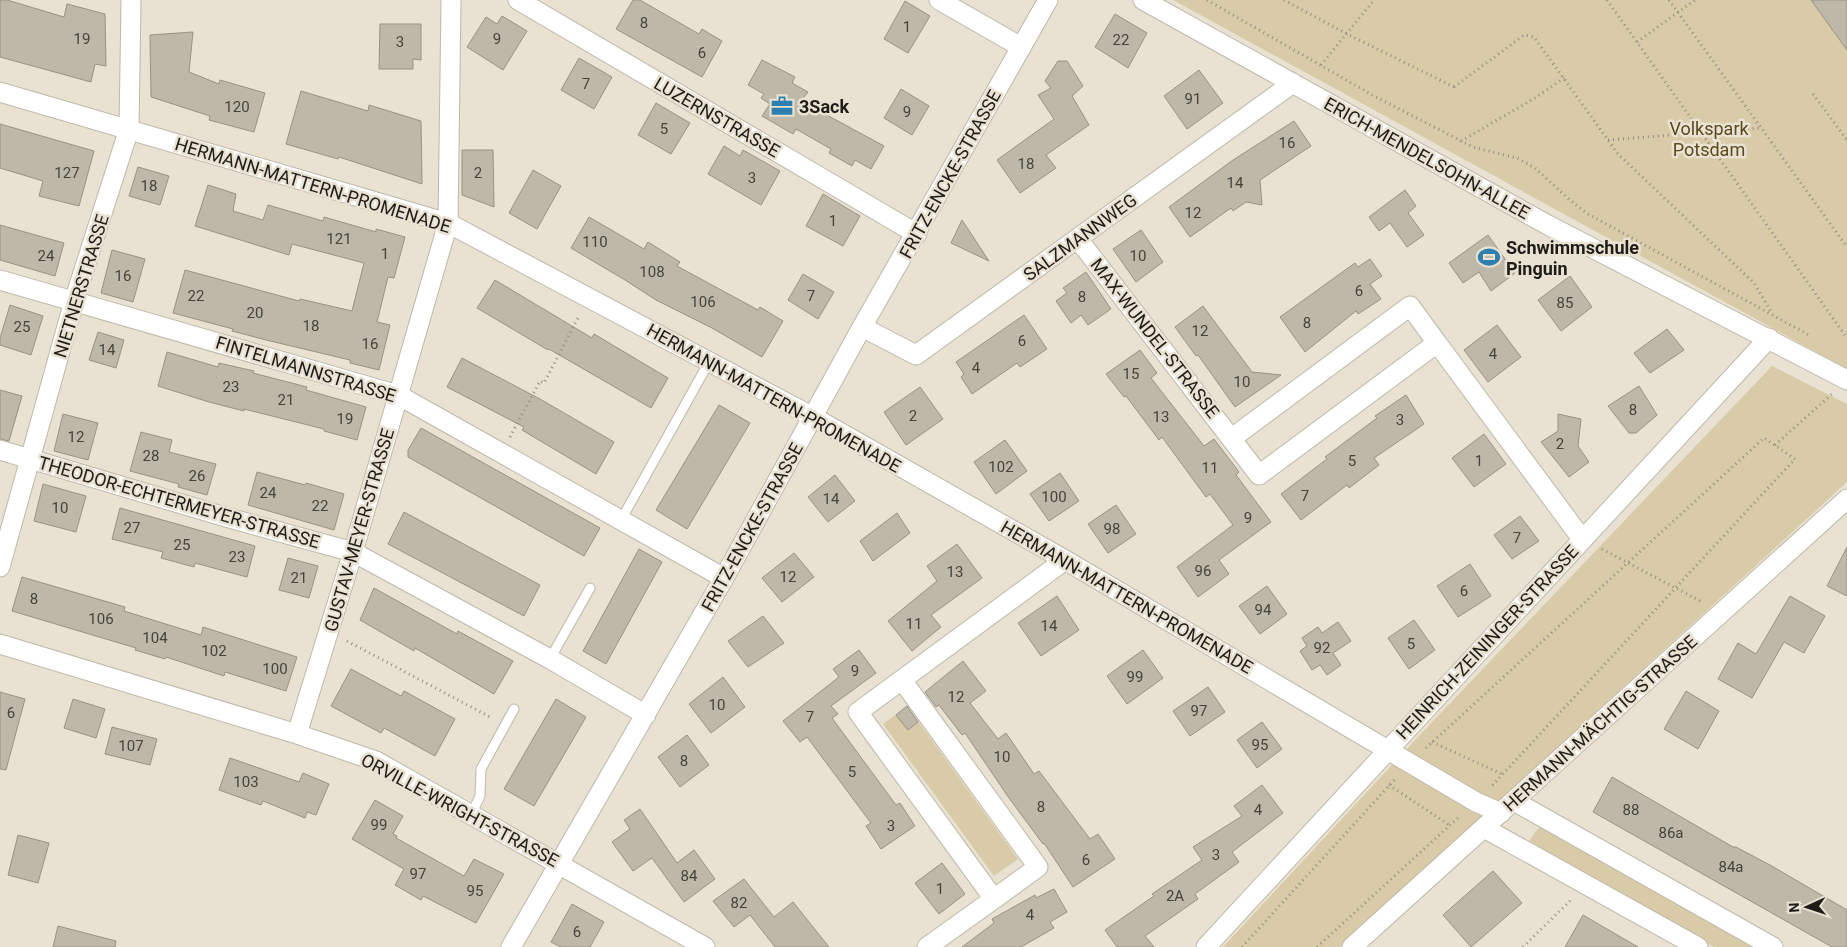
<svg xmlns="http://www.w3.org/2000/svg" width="1847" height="947" font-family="Roboto,sans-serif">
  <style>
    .green { fill: #d9cba8 }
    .building { fill: #beb8a8; stroke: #989283 }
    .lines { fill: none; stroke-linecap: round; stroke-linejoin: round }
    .service-casing { stroke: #beb8a9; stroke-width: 11 }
    .minor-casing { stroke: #beb8a9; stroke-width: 21 }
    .path { stroke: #928d82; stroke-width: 3; stroke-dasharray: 1 4; stroke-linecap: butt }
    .service { stroke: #fff; stroke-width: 9 }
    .minor { stroke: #fff; stroke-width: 19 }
    .path-bridge { stroke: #928d82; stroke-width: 3; stroke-dasharray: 1 4; stroke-linecap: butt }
    .labels { text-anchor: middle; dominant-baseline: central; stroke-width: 5; stroke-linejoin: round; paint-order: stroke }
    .number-label { font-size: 15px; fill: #47433b }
    .poi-label { font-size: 18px; font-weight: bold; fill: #1f1c17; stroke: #e9e2d2; text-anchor: start }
    .street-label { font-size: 18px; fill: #1f1c17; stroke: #e9e2d2 }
    .park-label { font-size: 18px; fill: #59491d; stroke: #e9e2d2 }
  </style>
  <rect width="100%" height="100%" fill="#e9e2d2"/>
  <path class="green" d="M1173 0H1847V369Z
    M1772 366 1847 404V482L1340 947H1223L1416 739Z
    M907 706 1018 859 994 876 883 724Z
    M1540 826 1754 947H1714L1529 841Z"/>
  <path class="building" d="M0 0H7L64 17 67 4 105 14 106 66 95 64 91 82 0 57Z
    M633 0H640L699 34 702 29 722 41 702 77 616 29Z
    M1811 0H1847V50Z
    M905 1 930 16 908 53 884 39Z
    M1115 14 1147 33 1128 68 1095 47Z
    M502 16 527 31 503 70 467 47 486 17 497 24Z
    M380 24H421V60L413 59V69H379Z
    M193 32 189 72 219 84 220 80 265 93 254 132 209 120 210 116 151 97 150 35Z
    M579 58 612 77 594 109 561 90Z
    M762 60 795 77 792 83 808 92 801 101 884 146 871 169 855 160 852 166 829 153 831 149 796 129 793 134 762 116 770 104 761 98 764 94 748 85Z
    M1058 61H1067L1083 86 1072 96 1089 125 1046 155 1056 168 1020 193 997 160 1054 119 1038 95 1051 88 1045 81Z
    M1199 70 1223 103 1187 129 1164 96Z
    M901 89 929 106 912 135 884 118Z
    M301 91 368 111 369 105 421 121 422 184 339 157 338 159 286 144Z
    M656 103 690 123 671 154 638 135Z
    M1294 121 1311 146 1260 180 1262 205 1246 202 1233 211 1231 208 1190 237 1169 207 1233 160Z
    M0 124 94 151 79 206 39 196 43 181 0 168Z
    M724 146 740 156 743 150 780 171 761 205 708 174Z
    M462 150H493L494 207 462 195Z
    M138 167 169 176 160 205 129 196Z
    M533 170 561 186 537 229 509 213Z
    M208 185 236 194 233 211 263 220 268 205 323 221 324 217 376 232V229L405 237 394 278 388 277 377 322 390 325 379 370 350 363V360L266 340 232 331 233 329 173 313 185 270 299 301 300 299 352 311 364 263 292 244 289 255 195 226Z
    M1405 190 1416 206 1408 213 1424 235 1407 247 1390 223 1379 231 1369 217Z
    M823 194 860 216 843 246 806 226Z
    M589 217 644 249 648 242 680 262 677 266 758 310 760 307 783 321 762 357 712 328 656 300 625 280 571 248Z
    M962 220 989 261 951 243Z
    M0 225 64 243 55 276 0 260Z
    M1141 230 1163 262 1136 282 1113 249Z
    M1488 235 1515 273 1491 291 1479 272 1463 283 1449 263Z
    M112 250 145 259 133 302 101 293Z
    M1370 259 1382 276 1370 284 1381 299 1358 314 1356 311 1305 352 1280 317 1355 263 1358 267Z
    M1086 272 1111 309 1088 325 1081 315 1071 323 1056 301 1067 293 1063 288Z
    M803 274 834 292 818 319 788 300Z
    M1570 276 1592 307 1561 331 1538 300Z
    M495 280 592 338 594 334 668 378 651 408 549 349 548 350 477 308Z
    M10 305 43 316 31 355 0 345V338Z
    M1203 306 1252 372 1281 375 1235 407 1198 355 1196 356 1175 327Z
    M1024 315 1047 349 1020 367 1017 363 972 394 961 377 964 374 956 362Z
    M1497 325 1521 357 1488 382 1464 350Z
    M1667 329 1684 350 1650 373 1634 353Z
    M98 332 124 340 116 368 89 360Z
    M1140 350 1157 373 1151 378 1204 446 1214 439 1239 472 1236 475 1271 522 1219 560 1229 574 1198 597 1177 567 1233 525 1210 494 1206 497 1162 437 1159 440 1126 396 1124 397 1106 374Z
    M167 352 218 367 219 363 254 371 253 373 307 387 306 390 366 407 357 440 324 431V429L244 409V411L209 402 158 386Z
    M462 358 540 399 614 442 596 474 522 430 524 427 447 387Z
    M1639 386 1657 415 1636 433H1629L1608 406Z
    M920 387 943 419 906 445 884 412Z
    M0 390 22 396 9 441 0 439Z
    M1406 395 1424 424 1374 458 1379 465 1349 488 1347 485 1301 520 1281 494 1327 459 1325 457 1377 418 1375 416Z
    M719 405 750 423 687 529 656 510Z
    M63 414 98 423 88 460 54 451Z
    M1558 414 1581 419 1578 446 1589 462 1569 477 1541 442 1558 431Z
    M421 428 600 528 584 556 408 457V450Z
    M141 432 172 440 169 452 216 464 207 495 178 487 179 484 130 471Z
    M1484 434 1506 464 1474 487 1452 458Z
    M1005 440 1027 471 996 494 974 462Z
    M257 472 305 485 306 483 344 494 334 530 248 505Z
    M1060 473 1079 501 1049 521 1030 494Z
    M835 475 855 501 828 522 808 497Z
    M43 484 86 496 76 532 34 521Z
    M1116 505 1136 534 1108 553 1088 524Z
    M120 508 255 546 247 577 195 563 194 567 161 558 163 552 112 539Z
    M404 512 540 585 524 616 388 544Z
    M897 513 910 533 873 561 860 541Z
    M1520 516 1539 541 1512 559 1494 535Z
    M957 544 982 578 931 615 941 627 912 651 888 621 937 581 927 566Z
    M1847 547V596L1827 586Z
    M639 549 662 562 606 664 583 651Z
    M794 553 814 577 782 602 762 578Z
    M288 558 318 566 309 598 279 590Z
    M1470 564 1491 596 1458 617 1437 586Z
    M22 577 125 607 124 611 201 635 203 627 297 657 286 691 225 672 224 676 166 657 165 659 135 650 136 648 12 611Z
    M1267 586 1287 614 1260 634 1239 606Z
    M374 588 457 634 458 631 513 661 494 694 415 648 414 651 360 620Z
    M1057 596 1079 630 1041 656 1018 623Z
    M1790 596 1825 616 1804 653 1784 642 1752 698 1718 679 1738 643 1756 654Z
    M763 616 784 643 748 667 728 641Z
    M1414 620 1435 650 1409 669 1388 638Z
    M1338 622 1351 641 1333 653 1341 665 1327 675 1320 665 1312 670 1300 651 1307 646 1302 638 1318 627 1322 633Z
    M859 650 876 673 831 706 838 714 832 718 896 805 900 803 915 826 881 849 866 826 871 823 807 737 800 742 783 721 839 677 833 669Z
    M1143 650 1163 678 1127 704 1107 676Z
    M963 661 986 691 970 703 998 739 1006 733 1034 774 1039 771 1090 839 1098 834 1115 859 1073 887 1044 843 1043 844 1009 798 965 733 962 735 939 705 936 707 925 692Z
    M351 669 401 696 404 691 455 719 435 756 384 728 381 733 331 706Z
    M723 677 745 707 711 733 689 704Z
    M1208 687 1225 712 1190 736 1173 711Z
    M1686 691 1719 711 1698 749 1664 729Z
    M0 692 25 699 6 770 0 769Z
    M73 699 105 709 96 738 64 728Z
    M556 699 586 717 534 806 504 789Z
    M907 706 918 722 908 730 896 715Z
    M1262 722 1282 749 1257 768 1237 740Z
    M112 727 157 739 150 765 105 754Z
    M687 735 709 765 680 787 658 757Z
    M230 758 299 782 303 773 329 784 316 815 307 812 305 818 263 801 261 805 219 790Z
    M1612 777 1733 847H1736L1770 865 1847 910V947H1832L1593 812Z
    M1262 785 1283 813 1232 852 1239 862 1195 894 1198 899 1145 936 1154 947H1117L1105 930 1154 896 1152 894 1202 860 1193 847 1242 816 1234 806Z
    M375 800 403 816 393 834 397 836 396 838 464 876 474 859 504 874 476 923 423 896 421 900 395 885 404 869 352 839Z
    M640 809 677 863 694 850 715 879 684 902 652 858 633 871 612 842 630 829 624 820Z
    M18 835 49 843 38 883 8 875Z
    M942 863 965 894 939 914 915 883Z
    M1493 871 1522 903 1471 947 1443 915Z
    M744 879 774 917 793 902 829 947H775L750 915 734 927 713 901Z
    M1054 889 1067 912 1050 922 1054 928 1021 947H962L994 923 992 919 1035 895 1036 898Z
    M572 904 604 922 590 947H561L551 942Z
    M1583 915 1600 925 1638 947H1565Z
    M58 926 116 941 115 947H53Z"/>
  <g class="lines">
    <g class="service-casing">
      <path id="service" d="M621 520 709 362
        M550 659 590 588
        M471 815 480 796 481 769 514 709"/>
    </g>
    <g class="minor-casing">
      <path id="minor" d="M518 0 917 234
        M939 0 1021 47
        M1143 0 1546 224 1847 380
        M0 92 448 223 813 417 1065 560 1476 802 1501 813
        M1078 239 1259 475 1437 343 1582 539
        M0 280 398 395 724 578
        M862 327 916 355 1293 83
        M1232 438 1410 306 1437 343
        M0 450 229 518 353 552 550 659 646 715
        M0 567 74 301 129 129 131 0
        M0 644 297 734 376 761 705 947
        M902 680 1038 867 994 899
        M297 734 353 552 448 223 451 0
        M1514 801 1773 947
        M1484 828 1698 947
        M511 947 724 578 862 327 1048 0
        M927 947 994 899 858 712 1065 560
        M1206 947 1769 338
        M1352 947 1847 499"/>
    </g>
    <path class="path" d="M1207 0 1374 96 1473 147 1517 158 1535 168 1571 201 1588 214 1809 335
      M1607 0 1847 338
      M1669 0 1847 247
      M1637 42 1695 0
      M1321 65 1374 0
      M1454 87 1524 35 1534 37 1618 154 1754 283 1772 313
      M1813 94 1847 140
      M1461 141 1535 98 1564 78
      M510 437 540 381 544 383 579 316
      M1775 445 1832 394
      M1602 549 1702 602
      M347 641 492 718
      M1432 742 1504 775
      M1426 748 1764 438 1795 459 1490 788
      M1389 785 1449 825
      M1242 947 1397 777
      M1317 947 1460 816
      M1523 947 1571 900"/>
    <use href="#service" class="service"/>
    <use href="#minor" class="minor"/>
    <path class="path-bridge" d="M1284 0 1347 34 1454 87
      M1608 140 1761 128"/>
  </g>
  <defs>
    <g id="office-bare" transform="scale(1.725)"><path d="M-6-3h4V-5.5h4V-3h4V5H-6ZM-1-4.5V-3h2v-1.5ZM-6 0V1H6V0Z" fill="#2d7fb0" stroke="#e9e2d2" stroke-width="2.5" paint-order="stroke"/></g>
    <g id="stadium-bare" transform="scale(1.725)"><path d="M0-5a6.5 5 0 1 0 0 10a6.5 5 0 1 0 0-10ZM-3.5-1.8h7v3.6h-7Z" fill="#2d7fb0" stroke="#e9e2d2" stroke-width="2.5" paint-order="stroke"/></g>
  </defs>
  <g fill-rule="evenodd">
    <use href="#office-bare" x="782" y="106"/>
    <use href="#stadium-bare" x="1489" y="257"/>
  </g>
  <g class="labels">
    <g class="number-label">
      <text x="644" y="23">8</text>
      <text x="907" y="27">1</text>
      <text x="82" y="39">19</text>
      <text x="497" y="39">9</text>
      <text x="1121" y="40">22</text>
      <text x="400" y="42">3</text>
      <text x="702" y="53">6</text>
      <text x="586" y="84">7</text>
      <text x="1193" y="99">91</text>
      <text x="237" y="107">120</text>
      <text x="907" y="112">9</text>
      <text x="664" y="129">5</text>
      <text x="1287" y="143">16</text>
      <text x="1026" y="164">18</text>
      <text x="67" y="173">127</text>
      <text x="478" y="173">2</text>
      <text x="752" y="178">3</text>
      <text x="1235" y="183">14</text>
      <text x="149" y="186">18</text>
      <text x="1193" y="213">12</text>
      <text x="833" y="221">1</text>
      <text x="339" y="239">121</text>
      <text x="595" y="242">110</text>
      <text x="385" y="254">1</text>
      <text x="46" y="256">24</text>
      <text x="1138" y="256">10</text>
      <text x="652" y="272">108</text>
      <text x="123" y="276">16</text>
      <text x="1359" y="291">6</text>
      <text x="196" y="296">22</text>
      <text x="811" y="296">7</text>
      <text x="1082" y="297">8</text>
      <text x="703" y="302">106</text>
      <text x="1565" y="303">85</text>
      <text x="255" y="313">20</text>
      <text x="1307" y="323">8</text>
      <text x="311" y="326">18</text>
      <text x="22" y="327">25</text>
      <text x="1200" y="331">12</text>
      <text x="1022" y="341">6</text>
      <text x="370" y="344">16</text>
      <text x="107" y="350">14</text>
      <text x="1493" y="354">4</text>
      <text x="976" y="368">4</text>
      <text x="1131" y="374">15</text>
      <text x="1242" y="382">10</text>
      <text x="231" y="387">23</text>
      <text x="286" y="400">21</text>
      <text x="1633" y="410">8</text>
      <text x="913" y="416">2</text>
      <text x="1161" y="417">13</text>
      <text x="345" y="419">19</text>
      <text x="1400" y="420">3</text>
      <text x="76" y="437">12</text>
      <text x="1560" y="444">2</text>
      <text x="151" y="456">28</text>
      <text x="1352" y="461">5</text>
      <text x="1479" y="461">1</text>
      <text x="1001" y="467">102</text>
      <text x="1210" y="468">11</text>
      <text x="197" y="476">26</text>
      <text x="268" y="493">24</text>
      <text x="1305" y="496">7</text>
      <text x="1054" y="497">100</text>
      <text x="831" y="499">14</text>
      <text x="320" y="506">22</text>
      <text x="60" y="508">10</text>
      <text x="1248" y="518">9</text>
      <text x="132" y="528">27</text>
      <text x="1112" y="529">98</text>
      <text x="1517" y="538">7</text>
      <text x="182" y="545">25</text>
      <text x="237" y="557">23</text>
      <text x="1203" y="571">96</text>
      <text x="955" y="572">13</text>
      <text x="788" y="577">12</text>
      <text x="299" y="578">21</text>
      <text x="1464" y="591">6</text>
      <text x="34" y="599">8</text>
      <text x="1263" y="610">94</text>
      <text x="101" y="619">106</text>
      <text x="914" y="624">11</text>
      <text x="1049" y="626">14</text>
      <text x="155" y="638">104</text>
      <text x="1411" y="644">5</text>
      <text x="1322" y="648">92</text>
      <text x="214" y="651">102</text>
      <text x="275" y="669">100</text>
      <text x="855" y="671">9</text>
      <text x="1135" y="677">99</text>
      <text x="956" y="697">12</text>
      <text x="717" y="705">10</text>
      <text x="1199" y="711">97</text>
      <text x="11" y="713">6</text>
      <text x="810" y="717">7</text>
      <text x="1260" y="745">95</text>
      <text x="131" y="746">107</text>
      <text x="1002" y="757">10</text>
      <text x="684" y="761">8</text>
      <text x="852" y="772">5</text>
      <text x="246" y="782">103</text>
      <text x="1041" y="807">8</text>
      <text x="1258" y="810">4</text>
      <text x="1631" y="810">88</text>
      <text x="379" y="825">99</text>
      <text x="891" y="826">3</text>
      <text x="1671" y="833">86a</text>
      <text x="1216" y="855">3</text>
      <text x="1086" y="860">6</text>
      <text x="1731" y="867">84a</text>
      <text x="418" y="874">97</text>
      <text x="689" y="876">84</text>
      <text x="940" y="889">1</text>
      <text x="475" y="891">95</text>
      <text x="1175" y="896">2A</text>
      <text x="739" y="903">82</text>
      <text x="1030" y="915">4</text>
      <text x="577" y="932">6</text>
    </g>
    <g class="poi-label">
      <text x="799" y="106">3Sack</text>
      <text x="1506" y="247">Schwimmschule<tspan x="1506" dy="21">Pinguin</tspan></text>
    </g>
    <g class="street-label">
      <text transform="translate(717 117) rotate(30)">LUZERNSTRASSE</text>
      <text transform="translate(1427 158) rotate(29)">ERICH-MENDELSOHN-ALLEE</text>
      <text transform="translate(950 174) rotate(-61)">FRITZ-ENCKE-STRASSE</text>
      <text transform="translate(313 185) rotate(17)">HERMANN-MATTERN-PROMENADE</text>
      <text transform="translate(1080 237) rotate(-36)">SALZMANNWEG</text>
      <text transform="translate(81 286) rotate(-73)">NIETNERSTRASSE</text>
      <text transform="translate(1155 338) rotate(52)">MAX-WUNDEL-STRASSE</text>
      <text transform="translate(306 369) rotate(17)">FINTELMANNSTRASSE</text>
      <text transform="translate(774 398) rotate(29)">HERMANN-MATTERN-PROMENADE</text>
      <text transform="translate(179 502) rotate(16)">THEODOR-ECHTERMEYER-STRASSE</text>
      <text transform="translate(752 527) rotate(-61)">FRITZ-ENCKE-STRASSE</text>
      <text transform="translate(359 530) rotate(-74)">GUSTAV-MEYER-STRASSE</text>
      <text transform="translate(1127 597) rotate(30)">HERMANN-MATTERN-PROMENADE</text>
      <text transform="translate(1487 642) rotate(-47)">HEINRICH-ZEININGER-STRASSE</text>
      <text transform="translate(1600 723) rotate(-42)">HERMANN-MÄCHTIG-STRASSE</text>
      <text transform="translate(460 810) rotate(28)">ORVILLE-WRIGHT-STRASSE</text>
    </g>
    <g class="park-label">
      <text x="1709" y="128">Volkspark<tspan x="1709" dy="21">Potsdam</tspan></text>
    </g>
  </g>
  <g transform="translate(1807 907) rotate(267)" stroke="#e9e2d2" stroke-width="4" paint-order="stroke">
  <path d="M0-4L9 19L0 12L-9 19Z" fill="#1f1c17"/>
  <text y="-8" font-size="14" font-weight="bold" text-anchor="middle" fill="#1f1c17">N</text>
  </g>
</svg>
